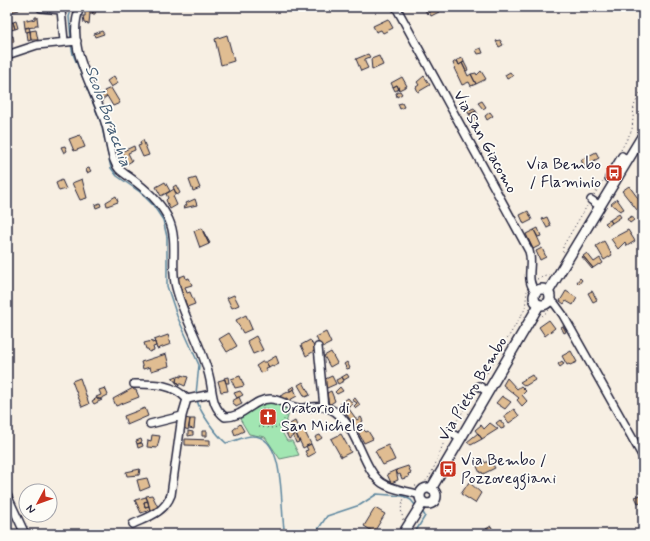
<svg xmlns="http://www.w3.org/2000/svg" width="650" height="541" font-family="Mynerve,sans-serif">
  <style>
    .green { fill: #a2e6b2; stroke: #628476 }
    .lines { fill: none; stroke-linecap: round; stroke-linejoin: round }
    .stream { stroke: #5b869f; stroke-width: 1.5 }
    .building { fill: #e0bd92; stroke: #22223b }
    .minor-casing { stroke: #22223b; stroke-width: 10 }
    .major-casing { stroke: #22223b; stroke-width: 12 }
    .path { stroke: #22223b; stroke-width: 1; stroke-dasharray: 1 3; stroke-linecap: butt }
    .minor { stroke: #fdfcf7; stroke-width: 7 }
    .major { stroke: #fdfcf7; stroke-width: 9 }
    .labels { text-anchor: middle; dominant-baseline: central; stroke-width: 3.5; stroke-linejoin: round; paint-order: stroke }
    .street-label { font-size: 16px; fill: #22223b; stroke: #fdfcf7 }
    .poi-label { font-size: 16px; fill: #22223b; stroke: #fdfcf7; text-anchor: start }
    .water-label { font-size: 17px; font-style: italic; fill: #435c75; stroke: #fdfcf7 }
  </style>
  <rect width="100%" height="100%" fill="#f7efe3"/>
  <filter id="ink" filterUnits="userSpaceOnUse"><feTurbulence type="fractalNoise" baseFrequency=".025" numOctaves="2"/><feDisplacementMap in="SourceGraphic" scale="8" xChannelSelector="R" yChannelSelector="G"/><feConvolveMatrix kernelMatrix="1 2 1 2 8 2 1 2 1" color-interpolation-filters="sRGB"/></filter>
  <g filter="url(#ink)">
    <path class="green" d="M271 402 290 409 283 434 287 441H292L299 455 280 459 265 437 249 434 240 419 259 405Z"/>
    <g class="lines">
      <path class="stream" d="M71 38 69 17 72 7
        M71 44 73 54 101 123 111 168 117 176 140 192 153 205 163 220 167 237V286L177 316 199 365 196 394
        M197 400C200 413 216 434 226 443 235 442 243 436 252 436 288 435 279 513 285 534
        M315 534 327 516 360 505 377 494 403 496 411 500 415 505
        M414 534 425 516 422 511"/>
    </g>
    <path class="building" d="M7 7H19V10L7 13Z
      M89 7 93 8V13H90L89 24 84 23 83 16H85V9H89Z
      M424 7H437L439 12 431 16 429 12 427 14Z
      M93 8H96L95 14H90L93 13Z
      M35 17H37L38 25H35V27L25 28 24 20 27 19V21L35 19Z
      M388 19 393 28 383 33 381 30 376 32 373 26Z
      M16 21 18 28 15 29 13 22Z
      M13 22 15 29 7 31V23Z
      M29 27 30 31 26 32 25 28Z
      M36 30 38 40H31L30 31Z
      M30 31 31 40 28 41 27 32Z
      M102 31 104 34 95 37 94 34Z
      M227 35 234 61 221 65 215 39Z
      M13 36 14 42 10 43 9 37Z
      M500 40 503 45 499 47 496 41Z
      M481 48 483 53 478 54 476 50Z
      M368 54 370 57 365 59V62L368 68 361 71 356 59Z
      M379 56 383 65 372 70 371 59Z
      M463 58 464 62 459 65 457 60Z
      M457 60 459 65 462 63 468 76 471 74 476 84 471 86 469 82 462 85 454 68H455L453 63Z
      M464 62 468 70 466 71 462 63Z
      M481 71 486 79 476 84 471 74 476 73 477 75Z
      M510 72 513 76 507 79 505 75Z
      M114 76 118 83 111 87 107 81Z
      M424 76 430 85 418 92 416 87 419 85 417 82Z
      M402 77 407 86 399 90 397 85 393 87 391 83Z
      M397 85 399 89 395 91 393 87Z
      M111 88 120 103 113 106 107 96 102 100 101 97 105 93 104 91Z
      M400 91 402 94 397 97 396 93Z
      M482 101 486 107 483 109 478 103Z
      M402 103 404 107 400 109 398 104Z
      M474 108 476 111 469 114 467 111Z
      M476 111 478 115 475 117 478 124 471 127 470 123 472 122 469 115Z
      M490 112 493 116 487 120 485 116Z
      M80 135 85 147 74 151 69 139Z
      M143 140 149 155 143 157 138 146 141 145 140 142Z
      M65 146 67 151 64 153 61 147Z
      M134 146 135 150 128 153 132 161 125 165 121 157 124 154 118 157 117 154Z
      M596 152 599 158 584 166 581 160Z
      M89 168 91 171 87 173 86 169Z
      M196 178 200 188 193 191 189 180Z
      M82 179 87 198 80 200 72 183Z
      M62 180 66 189 59 191 56 183Z
      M165 182 170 191 161 196 156 187Z
      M176 185 180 193 177 195 173 187Z
      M629 186 643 205 637 210 622 191Z
      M174 189 176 194 173 196 177 205 170 209 166 200 168 198 166 194Z
      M116 196 118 202 107 206 106 202Z
      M195 199 197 205 184 208 183 207 187 205 186 203Z
      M617 199 624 209 620 211 611 204Z
      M100 203 101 206 96 208 95 205Z
      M528 211 532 220 524 224 520 215Z
      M619 214 621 217 612 223 610 220Z
      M632 216 634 220 630 223 627 219Z
      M547 217 551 226 547 228 542 219Z
      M610 220 612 223 608 226 605 223Z
      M202 228 209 244 200 248 194 231Z
      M538 228 541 236 538 237 534 230Z
      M534 230 541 245 533 249 526 234Z
      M628 230 635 241 627 246 625 242 618 249 611 239Z
      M203 231 210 243 209 244 203 232Z
      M604 241 612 255 604 260 596 246Z
      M542 248 546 257 540 260 536 251Z
      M587 253 594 262 600 258 603 263 600 265 599 264 593 268 583 256Z
      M583 256 593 268 592 269 582 257Z
      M185 275 186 279 189 278 192 285 185 287 187 293 190 292 195 304 187 307 177 278Z
      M580 278 582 280 579 284 577 282Z
      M566 291 577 298 573 305 566 301 564 304 560 301Z
      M592 291 597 300 593 302 588 293Z
      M234 295 239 305 232 308 227 298Z
      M246 315 252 329 243 333 236 320Z
      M549 320 555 328 545 336 539 327Z
      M563 326 566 332 564 333 561 327Z
      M326 332 331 343 321 348 316 337Z
      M229 333 237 346 227 352 219 339Z
      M168 335 171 344 157 349 154 340Z
      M256 336 263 350 253 354 247 341Z
      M310 340 316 350 306 356 301 345Z
      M152 341V343L155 342 156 346 153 347 154 350 149 352 148 349H146L144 343Z
      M571 351 577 362 570 365 569 364 567 365 562 356Z
      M331 352 337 363 330 367 324 356Z
      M166 354 169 366 151 371 150 367 143 369 141 362Z
      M276 356 279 364 273 367 272 365 269 367 266 362Z
      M562 361 564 364 560 367 558 364Z
      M262 362H266L269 367 265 368 267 371 261 373 256 366Z
      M347 362 350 368 347 369 344 364Z
      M347 374 349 377 344 380 342 377Z
      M181 375 188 377 185 386 176 382 177 376 181 377Z
      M532 375 535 380 525 386 520 382Z
      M177 376 176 382 179 383V386L172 378Z
      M240 376 244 386 235 388 231 379Z
      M332 376 336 384 327 388 323 380Z
      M228 377 229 383H226L224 378Z
      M342 377 344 381 338 384 336 380Z
      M80 378 89 404 82 407 72 381Z
      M507 378 517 389 521 386 526 391 522 395 527 401 522 406 517 400 519 398 503 385Z
      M225 379 228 391 221 392 218 381Z
      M303 382 310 395 305 397 298 385Z
      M294 386 295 389 290 391 289 389Z
      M340 387 343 391 337 394 335 392Z
      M105 388 108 395 98 400 96 397 101 395 99 390Z
      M133 388 134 390H136L139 397 116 406 113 399Z
      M294 389 297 396 288 401 287 398 282 399 280 396Z
      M240 391 243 395 237 398 234 393Z
      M331 391 335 401 329 405 327 393Z
      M502 396 511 402 505 409 496 403Z
      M239 397 242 404 236 407 232 401Z
      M97 398 102 400 94 404 92 401Z
      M348 398 353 404 349 407 346 403 342 406 340 404Z
      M355 398 360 405 356 408 354 406 357 403 352 400Z
      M346 403 349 407 345 410 342 406Z
      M643 406V416L639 408Z
      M145 408 148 416 127 425 124 416Z
      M263 409 267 410 275 423 270 426 265 418 262 416 260 414Z
      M349 409 357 420 361 417 363 421 355 427 345 412Z
      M514 409 519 416 509 423 504 416Z
      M184 418 190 419 188 430 182 427Z
      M190 419H195L194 429 189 428Z
      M500 420 504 425V428L501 429 496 423Z
      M295 421 298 428 302 426 311 444 303 448 295 431 292 432 288 425Z
      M490 423 498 429 482 439 475 430 481 425 484 429Z
      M240 424 244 431 235 435 233 430Z
      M362 428 366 432 368 431 373 439 364 443 357 430Z
      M291 430 293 436 289 439 286 433Z
      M188 431 193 432V435L188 436Z
      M202 431H207V436H202Z
      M295 431 299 442 296 443 292 432Z
      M478 433 482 439 471 445 467 442Z
      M341 434 351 452 341 457 331 439Z
      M152 435 160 436 157 448 147 447 148 440 151 441Z
      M320 435 322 438 317 441 315 437Z
      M141 439 142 442 137 444 136 441Z
      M185 439 210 440V446L185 445Z
      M142 443 143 446 138 448 137 444Z
      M311 444 315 453 308 457 305 451 308 450 306 446Z
      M388 445 395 460 383 465 375 451Z
      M482 458 485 463 490 460 495 468 483 474 482 472 480 473 475 462Z
      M408 466 411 473 408 474 409 477 402 479 400 474 398 475 396 470Z
      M140 469 139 475 127 476 126 472Z
      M396 470 398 480 391 483 387 474Z
      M147 478 150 487 140 491 137 480Z
      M469 482 481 493 475 503 461 494Z
      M643 494V504L642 502 638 503 635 497Z
      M152 495 158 507 150 510 146 496Z
      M146 497 148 501 144 502 145 507 149 506 150 510 141 513 135 500Z
      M148 501 149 506 145 507 144 502Z
      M375 508 385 514 374 532 364 526Z
      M491 526 495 534H489L486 529Z"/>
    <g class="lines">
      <g class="minor-casing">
        <path id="minor" d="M80 7C64 47 95 88 106 125 110 139 110 158 119 169 124 174 130 177 136 182 149 192 162 204 169 220 178 240 171 263 175 283 182 317 203 345 210 380 213 395 212 407 225 417 245 417 253 399 270 399 280 399 289 407 299 408 307 409 316 405 324 407 356 413 360 468 382 483 392 490 409 491 420 495
          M396 7 529 251C534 265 524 280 536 292
          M41 8 61 10 64 41
          M7 55 37 45 77 41
          M609 178 622 156
          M591 200 600 206
          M550 300 555 304 563 315 643 457
          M318 347 324 407
          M134 384C154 384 172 383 187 399L212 394
          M479 386 488 392
          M150 424 182 416
          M450 432 460 439
          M7 495 25 534
          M133 524C148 517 164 513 171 495L182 416 187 399"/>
      </g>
      <g class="major-casing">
        <path id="major" d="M534 297a8 8 0 1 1 16 0a8 8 0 1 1-16 0Z
          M548 292 643 135
          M420 496a8 8 0 1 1 16 0a8 8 0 1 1-16 0Z
          M431 489 539 305
          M403 534 423 502"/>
      </g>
      <path class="path" d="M621 150 632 130 634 106 640 93H643
        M594 195 603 181
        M563 252V246L587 206
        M537 279 549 275
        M542 316 550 309
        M483 380 525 309 527 291
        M259 427 271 428 278 427 286 417 285 411
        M453 427 476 391
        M415 486C432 487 439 450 446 438
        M403 520 401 509 404 498
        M123 534 127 528"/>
      <use href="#minor" class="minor"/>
      <use href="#major" class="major"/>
    </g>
  </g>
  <defs>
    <g id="bus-square" transform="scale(0.9)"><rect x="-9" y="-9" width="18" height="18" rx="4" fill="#c8321e" stroke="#fdfcf7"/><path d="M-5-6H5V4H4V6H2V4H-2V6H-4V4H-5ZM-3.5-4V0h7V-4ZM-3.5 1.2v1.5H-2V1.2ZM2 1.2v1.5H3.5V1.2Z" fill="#fff"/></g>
    <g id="church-square" transform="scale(0.9)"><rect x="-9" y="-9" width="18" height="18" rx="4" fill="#c8321e" stroke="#fdfcf7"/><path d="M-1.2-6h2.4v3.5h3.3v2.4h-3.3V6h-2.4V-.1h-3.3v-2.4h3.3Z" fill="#fff"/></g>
  </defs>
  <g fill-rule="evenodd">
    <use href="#bus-square" x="614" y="173"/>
    <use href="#church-square" x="268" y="417"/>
    <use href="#bus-square" x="448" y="469"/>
  </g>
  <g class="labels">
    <g class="street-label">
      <text transform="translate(485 142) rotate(61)">Via San Giacomo</text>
      <text transform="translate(473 389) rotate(-59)">Via Pietro Bembo</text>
    </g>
    <g class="poi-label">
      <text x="601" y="164" text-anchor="end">Via Bembo<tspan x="601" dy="18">/ Flaminio</tspan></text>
      <text x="281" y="408">Oratorio di<tspan x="281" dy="18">San Michele</tspan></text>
      <text x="461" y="460">Via Bembo /<tspan x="461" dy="18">Pozzoveggiani</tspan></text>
    </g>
    <g class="water-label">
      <text transform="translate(108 116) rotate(70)">Scolo Boracchia</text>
    </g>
  </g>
  <rect width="650" height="541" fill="none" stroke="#fdfcf7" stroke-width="24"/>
  <rect x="12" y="12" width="626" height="517" fill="none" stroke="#22223b" stroke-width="1.5" filter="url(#ink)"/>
  <g transform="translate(38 503) rotate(229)"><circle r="19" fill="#fdfcf7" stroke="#a5a5ac"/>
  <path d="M0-3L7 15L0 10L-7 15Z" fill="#c8321e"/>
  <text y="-6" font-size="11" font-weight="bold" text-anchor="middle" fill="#22223b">N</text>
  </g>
</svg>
